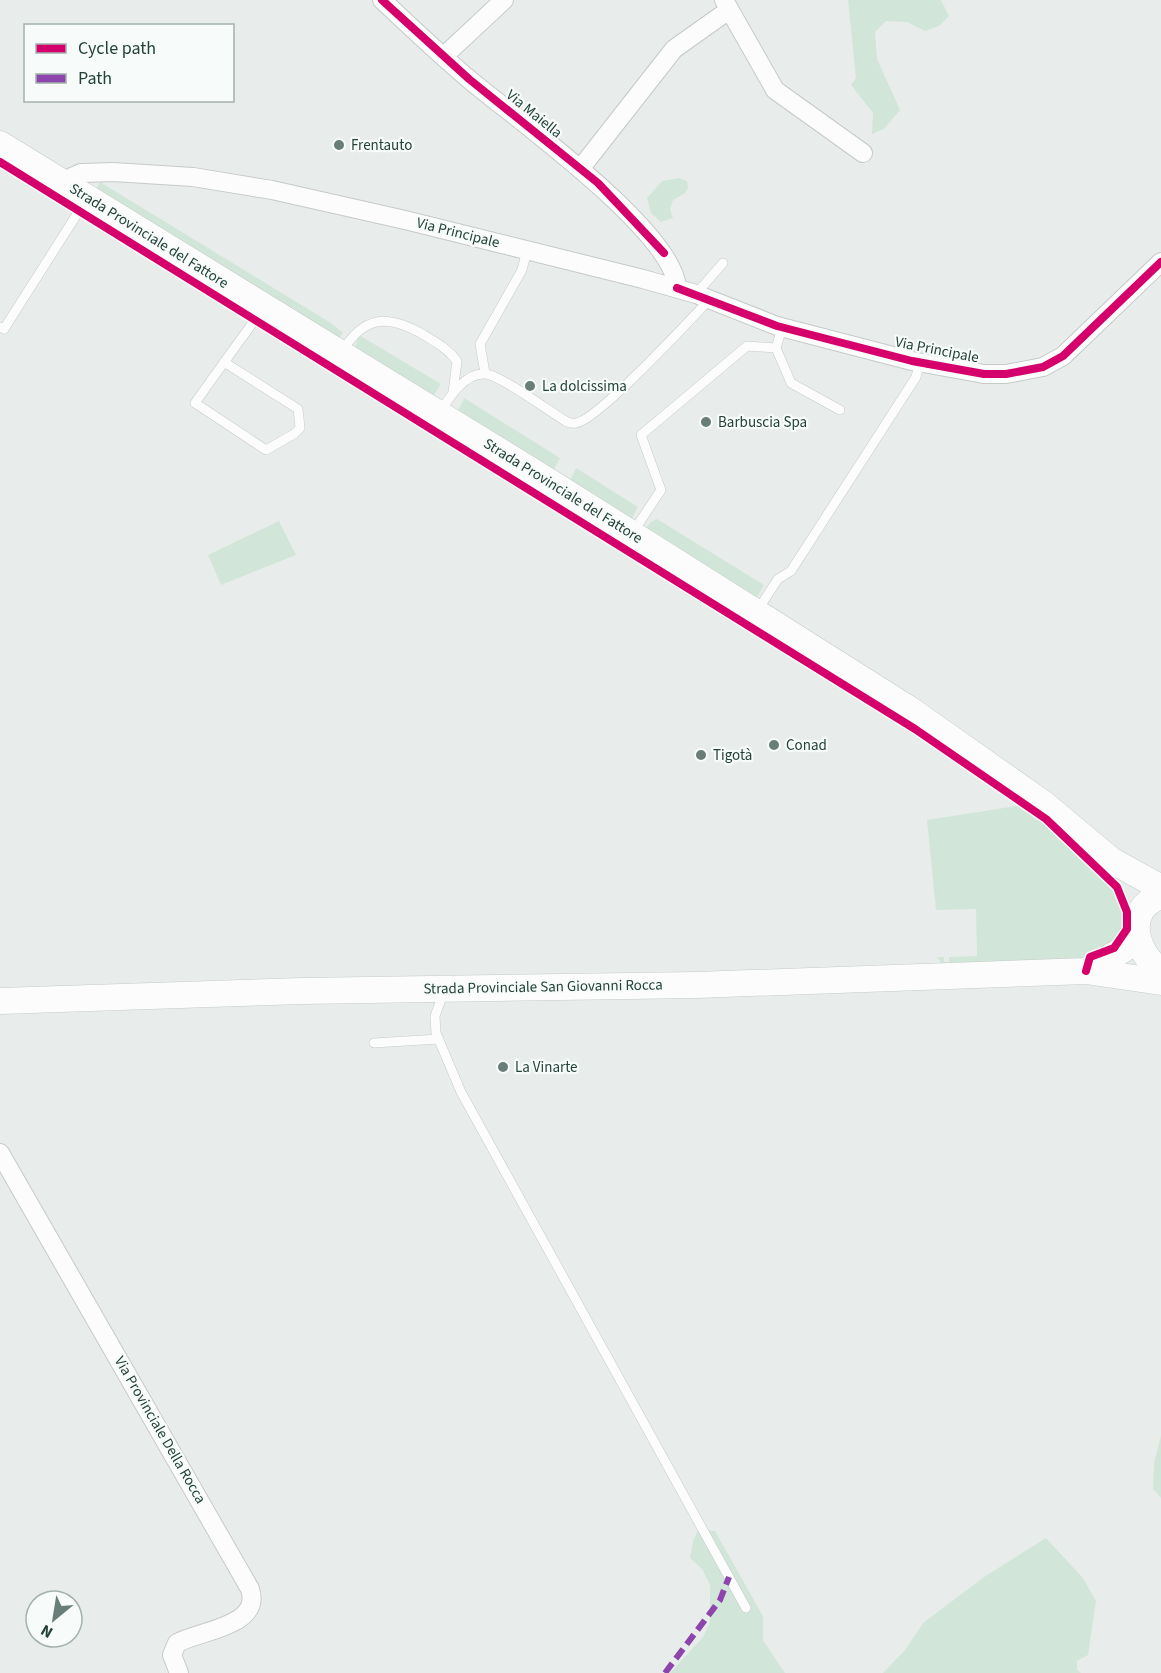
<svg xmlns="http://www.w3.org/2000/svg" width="1161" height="1673" font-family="'Source Sans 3',sans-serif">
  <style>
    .green { fill: #d1e6d8 }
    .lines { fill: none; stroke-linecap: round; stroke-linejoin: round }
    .service-casing { stroke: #c5cac8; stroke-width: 10 }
    .minor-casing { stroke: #c5cac8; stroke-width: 20 }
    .secondary-casing { stroke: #c3cbc8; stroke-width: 27 }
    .service { stroke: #fcfcfc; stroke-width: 9 }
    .minor { stroke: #fcfcfc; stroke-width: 18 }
    .secondary { stroke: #fcfcfc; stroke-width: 26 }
    .quiet { stroke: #8e44ad; stroke-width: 6; stroke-dasharray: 12 6; stroke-linecap: butt }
    .cycleway-casing { stroke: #f7fbf9; stroke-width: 11 }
    .cycleway { stroke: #d6006c; stroke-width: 8 }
    .poi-dot { fill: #697e78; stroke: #f7fbf9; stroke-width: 2 }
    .labels { text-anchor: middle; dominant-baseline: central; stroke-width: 4.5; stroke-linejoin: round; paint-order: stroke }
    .street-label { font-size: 15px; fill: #24423a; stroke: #f7fbf9 }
    .poi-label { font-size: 15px; fill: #24423a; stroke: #f7fbf9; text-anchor: start }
  </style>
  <rect width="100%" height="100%" fill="#e8edeb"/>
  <path class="green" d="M848 0H941L949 16 939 26 925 31 907 22 886 21 875 32 877 59 900 110 884 129 872 134 873 113 851 85 856 78Z
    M679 178 687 181 688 188 685 193 673 200 670 209 673 218 661 222 651 213 647 198 662 181Z
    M100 182 331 323 343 333 337 340 95 192Z
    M359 335 441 384 431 400 354 350Z
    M464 398 560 458 552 473 457 413Z
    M576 468 638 507 632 518 627 519 569 483Z
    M657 519 764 585 756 599 645 529 651 522Z
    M279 521 296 555 221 585 208 555Z
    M1022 805C1051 828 1139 886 1121 929 1114 944 1104 948 1089 952L1090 959 944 967 937 957H944V962L949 963V957L977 956 976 909 936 910 927 820Z
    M1161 1436V1498L1153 1489 1154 1463Z
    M698 1530 715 1531 763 1616V1640L785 1673H670L703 1637 710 1622V1585L702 1569 690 1558 693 1541Z
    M1046 1538 1083 1578 1096 1601 1088 1655 1077 1661V1670L1081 1673H883L905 1650 923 1623 984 1577Z"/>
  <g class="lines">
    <g class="service-casing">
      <path id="service" d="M696 294 723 263
        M0 327 4 329 86 200
        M776 348 791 383 840 410
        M341 353C364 315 387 314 424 335 437 343 448 349 457 361L453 392
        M224 362 298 409 300 428 294 434 266 450 195 403C217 372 240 340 263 309
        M485 373 480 344 522 270 527 250
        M440 412C449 398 465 372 485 374 501 375 550 412 567 422 570 423 573 424 576 423 598 420 689 321 709 300
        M633 532 661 490 641 435 747 346 776 348 782 328
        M757 611 778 579 791 571 916 377 920 362
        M444 991 435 1016 436 1033 461 1092 746 1608
        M374 1043 439 1039"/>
    </g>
    <g class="minor-casing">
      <path id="minor" d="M382 0C411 27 440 55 470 80 515 118 675 232 677 288
        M724 0 775 90 863 153
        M444 56 504 0
        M580 169 674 49 729 10
        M66 185 72 177 81 173 113 172 193 177 272 190 405 220 643 279 696 294 777 326 912 361 984 374H1006L1043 367 1063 356 1161 262
        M0 1153 250 1589C262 1626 202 1630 177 1643L172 1655 179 1673"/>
    </g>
    <g class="secondary-casing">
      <path id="secondary" d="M0 144 553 484 909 709 1044 804 1111 860 1161 888
        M1161 896C1123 908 1135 953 1161 971
        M1086 971 1124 949 1136 928
        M0 1001 302 991 697 985 1086 971 1161 982"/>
    </g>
    <use href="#service" class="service"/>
    <use href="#minor" class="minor"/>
    <use href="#secondary" class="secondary"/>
    <path class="quiet" d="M665 1673 720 1600 729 1577"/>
    <g class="cycleway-casing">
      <path id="cycleway" d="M382 0 469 79 598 183 664 253
        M0 162 915 729 1046 819 1117 887 1127 912V929L1114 948 1090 957 1086 971
        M677 288 777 326 912 361 984 374H1006L1043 367 1063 356 1161 262"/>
    </g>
    <use href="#cycleway" class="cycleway"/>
  </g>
  <g class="poi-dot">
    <circle cx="339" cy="145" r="6"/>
    <circle cx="530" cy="386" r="6"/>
    <circle cx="706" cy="422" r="6"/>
    <circle cx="774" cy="745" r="6"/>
    <circle cx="701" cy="755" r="6"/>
    <circle cx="503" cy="1067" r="6"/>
  </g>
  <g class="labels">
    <g class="street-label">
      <text transform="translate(534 114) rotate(39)">Via Maiella</text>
      <text transform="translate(458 233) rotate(14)">Via Principale</text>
      <text transform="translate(149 236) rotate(32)">Strada Provinciale del Fattore</text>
      <text transform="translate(937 350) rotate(11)">Via Principale</text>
      <text transform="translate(563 491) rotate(32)">Strada Provinciale del Fattore</text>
      <text transform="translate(543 987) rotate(-1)">Strada Provinciale San Giovanni Rocca</text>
      <text transform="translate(160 1430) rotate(60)">Via Provinciale Della Rocca</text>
    </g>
    <g class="poi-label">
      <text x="351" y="145">Frentauto</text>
      <text x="542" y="386">La dolcissima</text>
      <text x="718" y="422">Barbuscia Spa</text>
      <text x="786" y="745">Conad</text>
      <text x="713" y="755">Tigotà</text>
      <text x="515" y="1067">La Vinarte</text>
    </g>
  </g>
  <rect x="24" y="24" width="210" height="78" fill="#f7fbf9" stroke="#a3b1ad" stroke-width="1.5"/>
  <rect x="36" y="44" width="30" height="9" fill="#d6006c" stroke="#a3b1ad" stroke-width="1.5"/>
  <text x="78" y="54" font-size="18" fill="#24423a">Cycle path</text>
  <rect x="36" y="74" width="30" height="9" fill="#8e44ad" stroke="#a3b1ad" stroke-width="1.5"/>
  <text x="78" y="84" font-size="18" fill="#24423a">Path</text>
  <g transform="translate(54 1619) rotate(210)"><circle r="28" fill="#f7fbf9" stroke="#a3b1ad" stroke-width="1.5"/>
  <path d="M0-4.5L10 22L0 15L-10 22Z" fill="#697e78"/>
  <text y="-9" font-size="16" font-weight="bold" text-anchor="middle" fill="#24423a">N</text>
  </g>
</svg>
